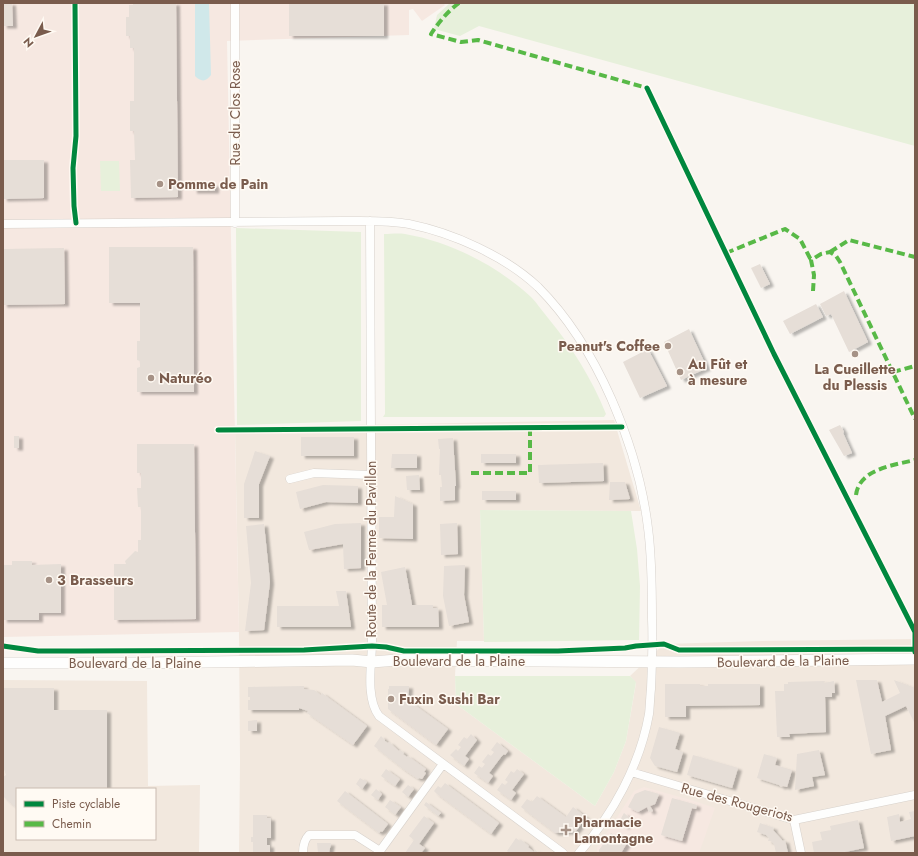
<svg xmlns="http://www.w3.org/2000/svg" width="918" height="856" font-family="Jost,sans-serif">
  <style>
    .residential { fill: #f2e8de; fill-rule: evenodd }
    .commercial { fill: #f6e8e1 }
    .green { fill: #e7f0db }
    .water { fill: #d0e8ea }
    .building { fill: #e6ded7; filter: url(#shadow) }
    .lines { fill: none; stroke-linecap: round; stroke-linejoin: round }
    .street-casing { stroke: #d7d1cb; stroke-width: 9 }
    .secondary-casing { stroke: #d9d2cb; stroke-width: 12 }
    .street { stroke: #fefefd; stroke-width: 8 }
    .secondary { stroke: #fefefd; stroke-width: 11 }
    .quiet { stroke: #58b947; stroke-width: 4; stroke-dasharray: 8 4; stroke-linecap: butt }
    .cycleway-casing { stroke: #fffaf3; stroke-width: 8 }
    .cycleway { stroke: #00873e; stroke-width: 5 }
    .poi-dot { fill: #a69286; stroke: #fffaf3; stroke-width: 1.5 }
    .labels { text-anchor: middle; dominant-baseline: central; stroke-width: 3; stroke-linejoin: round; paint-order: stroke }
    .street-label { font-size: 14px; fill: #7a5c4d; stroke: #fffaf3 }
    .poi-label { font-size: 14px; font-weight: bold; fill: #7a5c4d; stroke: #fffaf3; text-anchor: start }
  </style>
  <defs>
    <filter id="shadow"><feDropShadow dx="4" dy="2.5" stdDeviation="1" flood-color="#0004"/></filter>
  </defs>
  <rect width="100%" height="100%" fill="#f9f5f0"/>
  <path class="residential" d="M614 420 641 511 480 510 484 641H457L455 676 456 704 595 806 614 772 626 741 636 683 630 676 664 644 762 641 912 639 915 647V853H239L240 762 239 632 235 427Z
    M3 680 147 681 148 786 200 785 199 853H3ZM17 789H155V839H17Z"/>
  <path class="commercial" d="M3 3H443L445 5 422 21 413 9 409 10V35L227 41 239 632 3 637Z
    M644 787 691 800 715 808 699 853H597V848L634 791Z"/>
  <path class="green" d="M450 3H915V146L479 26 460 36 434 29 437 15Z
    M100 161H119L120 191H101Z
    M236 228 361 232V421L237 425Z
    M384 234C390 234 398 233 405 234 451 242 496 265 531 297 537 303 542 311 548 318 572 347 592 379 606 414L604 417H383L385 414Z
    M480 510 631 511 637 549 640 586 639 640 484 642Z
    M455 676H630L636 682 626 741 614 772 595 806 456 704Z"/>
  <path class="water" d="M195 3H209L211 75C206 82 201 82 195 76Z"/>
  <path class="building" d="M3 3H12L13 26H3Z
    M133 3H176L178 197 131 198 130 160H135L134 131H130V101H134V48H130V36H126V17H129V5H133Z
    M289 3H384V36H289Z
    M3 160H44V198L3 199Z
    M193 184H215V191H193Z
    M109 247H193L194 392H137V368L140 367V361L137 360V341H140V303H109Z
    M64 248 65 304 3 305V249Z
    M760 264 770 284 761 288 751 268Z
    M844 291 868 342 849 352 831 314 826 316 820 304Z
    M816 304 823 317 790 334 783 321Z
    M689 329 707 368 681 380 664 342Z
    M648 349 667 386 640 398 623 362Z
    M840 425 844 432 843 433 852 453 844 456 829 430Z
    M14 436H19V448H14Z
    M301 437H354V456H301Z
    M453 438 456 486H455V500L440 501V487H442L441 475H439L440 449H439L438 439Z
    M137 444H194L196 619 114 620V564H126L125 561 135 551 138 552V540H141V507H138L137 488H141V473H137Z
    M255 451 270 456 259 484V518H244V484Z
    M392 454H417V468H391Z
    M481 454H516V463H481Z
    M603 463 604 481 539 483 538 465Z
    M419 475 420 490H407L406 476Z
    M610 482H625L630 499 609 500Z
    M323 485 358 486V503L326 502 300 509 296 492Z
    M482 491H516V500H482Z
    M395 496 413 504V539L379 538V517H394Z
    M361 523V568L344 569 343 544 309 550 304 532 335 524Z
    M457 523 458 554 441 555 440 524Z
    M264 524 270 582 264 630 245 631 251 583 246 526Z
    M12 561H32V565L61 564V613H39V620H3V565H12Z
    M465 565 464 595 469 622 449 626 443 596 444 566Z
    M405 567 412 605H433V608H438L439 627H382V605H387L381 572Z
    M336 591H346L351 627H277V606H339Z
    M856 680H877L882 702 900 693 894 680 915 688V724L906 706 885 716 891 750 871 754Z
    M825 681 824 683 834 681 835 693H832V697H825L826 732 789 734 790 737H777L775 691H784V684H788V682Z
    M665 684H700V686H708V684H760V705L686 706V717H665Z
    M304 686V689L314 690 321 695 322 693 367 726 353 745 307 713 308 711 299 708V710H248V700H250V697H248V687Z
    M389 686H409L408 700 448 729 436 745 388 709V689H389Z
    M3 688H54V710H107V789H17V808L8 801 3 796V777L6 775 3 766Z
    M257 720V731H248V721Z
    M659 727 680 733 675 749 683 752 677 772 655 766 650 758Z
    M471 734 477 740 465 756 469 759 464 766 450 755 456 749 458 751 461 747 458 745 464 737 467 739Z
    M381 736 385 740V741L388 743 389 742 399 751 400 750 404 753 403 754 407 757 408 756 426 769 424 772 426 773 422 779 419 778 418 779 403 769 374 746Z
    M497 742 508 751 505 755 504 754 501 757 489 773 493 776 488 783 474 773 479 766 482 768 485 764 482 762 488 754 491 756 494 752 491 750Z
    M819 750 825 775 812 777 814 786 795 790 797 754Z
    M764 754 777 758 775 765 792 770 787 787 783 786 781 787 779 785 757 778Z
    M693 755 738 768 732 788 687 775Z
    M386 769 400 779 395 786 381 776Z
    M517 769 524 774 512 790 516 793 511 800 497 790 502 783 505 785 508 782 505 780 511 771 514 773Z
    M360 778 367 782 362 789 356 784Z
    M445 783 499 823 491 834 437 794 434 791 438 786 441 788Z
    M408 785 414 789 408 797 402 792Z
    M376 789 382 794 378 800 371 795Z
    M645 790 659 794 655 804 650 806 653 811 649 812 647 807 638 812 628 807 635 794Z
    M345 791 388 824 382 832 381 831 379 833 337 801Z
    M537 796 566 817 573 807 586 817 576 831 555 833 521 807 527 799 532 802Z
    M672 798 697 805 696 809 692 808 682 841 661 835Z
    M390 800 401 807 395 815 385 807Z
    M426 802 441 813 438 816 424 805Z
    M915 811V836L891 841 887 817 899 814 900 822 911 819 909 812Z
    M624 813 631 819 625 827 619 822Z
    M253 815H267V818H271V838H267V845H270V853H253V842H251V837H253Z
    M424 816 434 823 419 844 425 848 421 853H405L414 840 409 836Z
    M858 820 864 848 840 853H814L812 842 822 840 820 832 831 830 830 826Z
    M760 823 774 828 773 830 783 841 785 840 788 853H776L774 844 771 841H768L769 838 766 835 757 832Z
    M611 833 627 843 621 853H599V850Z
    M516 838 520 841 521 840 529 846 528 847 534 852 535 850 539 853H509L507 851Z
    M317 843H331L329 853H318Z"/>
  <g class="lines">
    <g class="street-casing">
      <path id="street" d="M235 3V223
        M370 221 372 646C371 667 366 699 379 716L563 853
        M3 224 343 221C365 221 388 220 409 224 453 233 505 256 538 287 597 346 638 446 648 528 652 558 652 589 652 619 653 642 652 666 651 689 650 697 650 706 649 714 640 765 613 814 579 853
        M290 479 314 473 371 475
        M631 772 794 820 915 795
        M794 820 801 853
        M303 853C303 846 304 840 309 835H355L380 851
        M380 853V851L443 764"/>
    </g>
    <g class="secondary-casing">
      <path id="secondary" d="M3 663H142L352 660 372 662 397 660 680 662 915 659"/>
    </g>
    <use href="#street" class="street"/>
    <use href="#secondary" class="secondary"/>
    <path class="quiet" d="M459 3C447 12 439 22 431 34L461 42 478 40 647 88 648 90
      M830 252 849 240 915 257
      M726 253 785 229 800 239 811 260
      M813 291 814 275 811 260 821 254 830 252 836 256 840 262 915 419
      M893 372 915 366
      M471 473H530V428
      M856 495C859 469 894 465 915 460"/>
    <g class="cycleway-casing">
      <path id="cycleway" d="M75 3 76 136 73 168 74 206 76 223
        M647 88 774 354 915 632V652
        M218 430 622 427
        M3 646 38 651H77L304 650 372 646 386 647 404 651H558L625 648 636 646 664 644 679 650 915 649"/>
    </g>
    <use href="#cycleway" class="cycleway"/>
  </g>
  <g class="poi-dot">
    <circle cx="160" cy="184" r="4"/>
    <circle cx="668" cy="346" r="4"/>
    <circle cx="855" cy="354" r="4"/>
    <circle cx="680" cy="372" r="4"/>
    <circle cx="151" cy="378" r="4"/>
    <circle cx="49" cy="580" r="4"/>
    <circle cx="391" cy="699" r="4"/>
    <path d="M564 824h4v4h4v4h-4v4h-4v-4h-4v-4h4z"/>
  </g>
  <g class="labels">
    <g class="street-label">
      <text transform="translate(235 113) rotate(-90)">Rue du Clos Rose</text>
      <text transform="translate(371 549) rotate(-90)">Route de la Ferme du Pavillon</text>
      <text x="459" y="661">Boulevard de la Plaine</text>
      <text transform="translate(783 661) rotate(-1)">Boulevard de la Plaine</text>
      <text x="135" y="663">Boulevard de la Plaine</text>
      <text transform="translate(737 802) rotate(15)">Rue des Rougeriots</text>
    </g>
    <g class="poi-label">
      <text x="168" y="184">Pomme de Pain</text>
      <text x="660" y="346" text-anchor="end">Peanut's Coffee</text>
      <text x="688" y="364">Au Fût et<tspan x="688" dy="16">à mesure</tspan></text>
      <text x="855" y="369" text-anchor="middle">La Cueillette<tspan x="855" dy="16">du Plessis</tspan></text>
      <text x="159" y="378">Naturéo</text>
      <text x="57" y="580">3 Brasseurs</text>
      <text x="399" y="699">Fuxin Sushi Bar</text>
      <text x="574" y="822">Pharmacie<tspan x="574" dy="16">Lamontagne</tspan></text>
    </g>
  </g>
  <rect width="918" height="856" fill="none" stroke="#7a5c4d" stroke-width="8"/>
  <rect x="16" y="788" width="140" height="52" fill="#fffaf3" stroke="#cabbb1"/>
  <rect x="24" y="801" width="20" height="6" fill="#00873e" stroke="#cabbb1"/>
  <text x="52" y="808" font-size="12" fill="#7a5c4d">Piste cyclable</text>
  <rect x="24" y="821" width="20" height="6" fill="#58b947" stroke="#cabbb1"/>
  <text x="52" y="828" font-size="12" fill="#7a5c4d">Chemin</text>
  <g transform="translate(36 36) rotate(229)" stroke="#fffaf3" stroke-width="3" paint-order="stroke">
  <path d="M0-3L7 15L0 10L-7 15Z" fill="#7a5c4d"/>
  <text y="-6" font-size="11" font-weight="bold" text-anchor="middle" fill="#7a5c4d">N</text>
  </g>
</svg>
